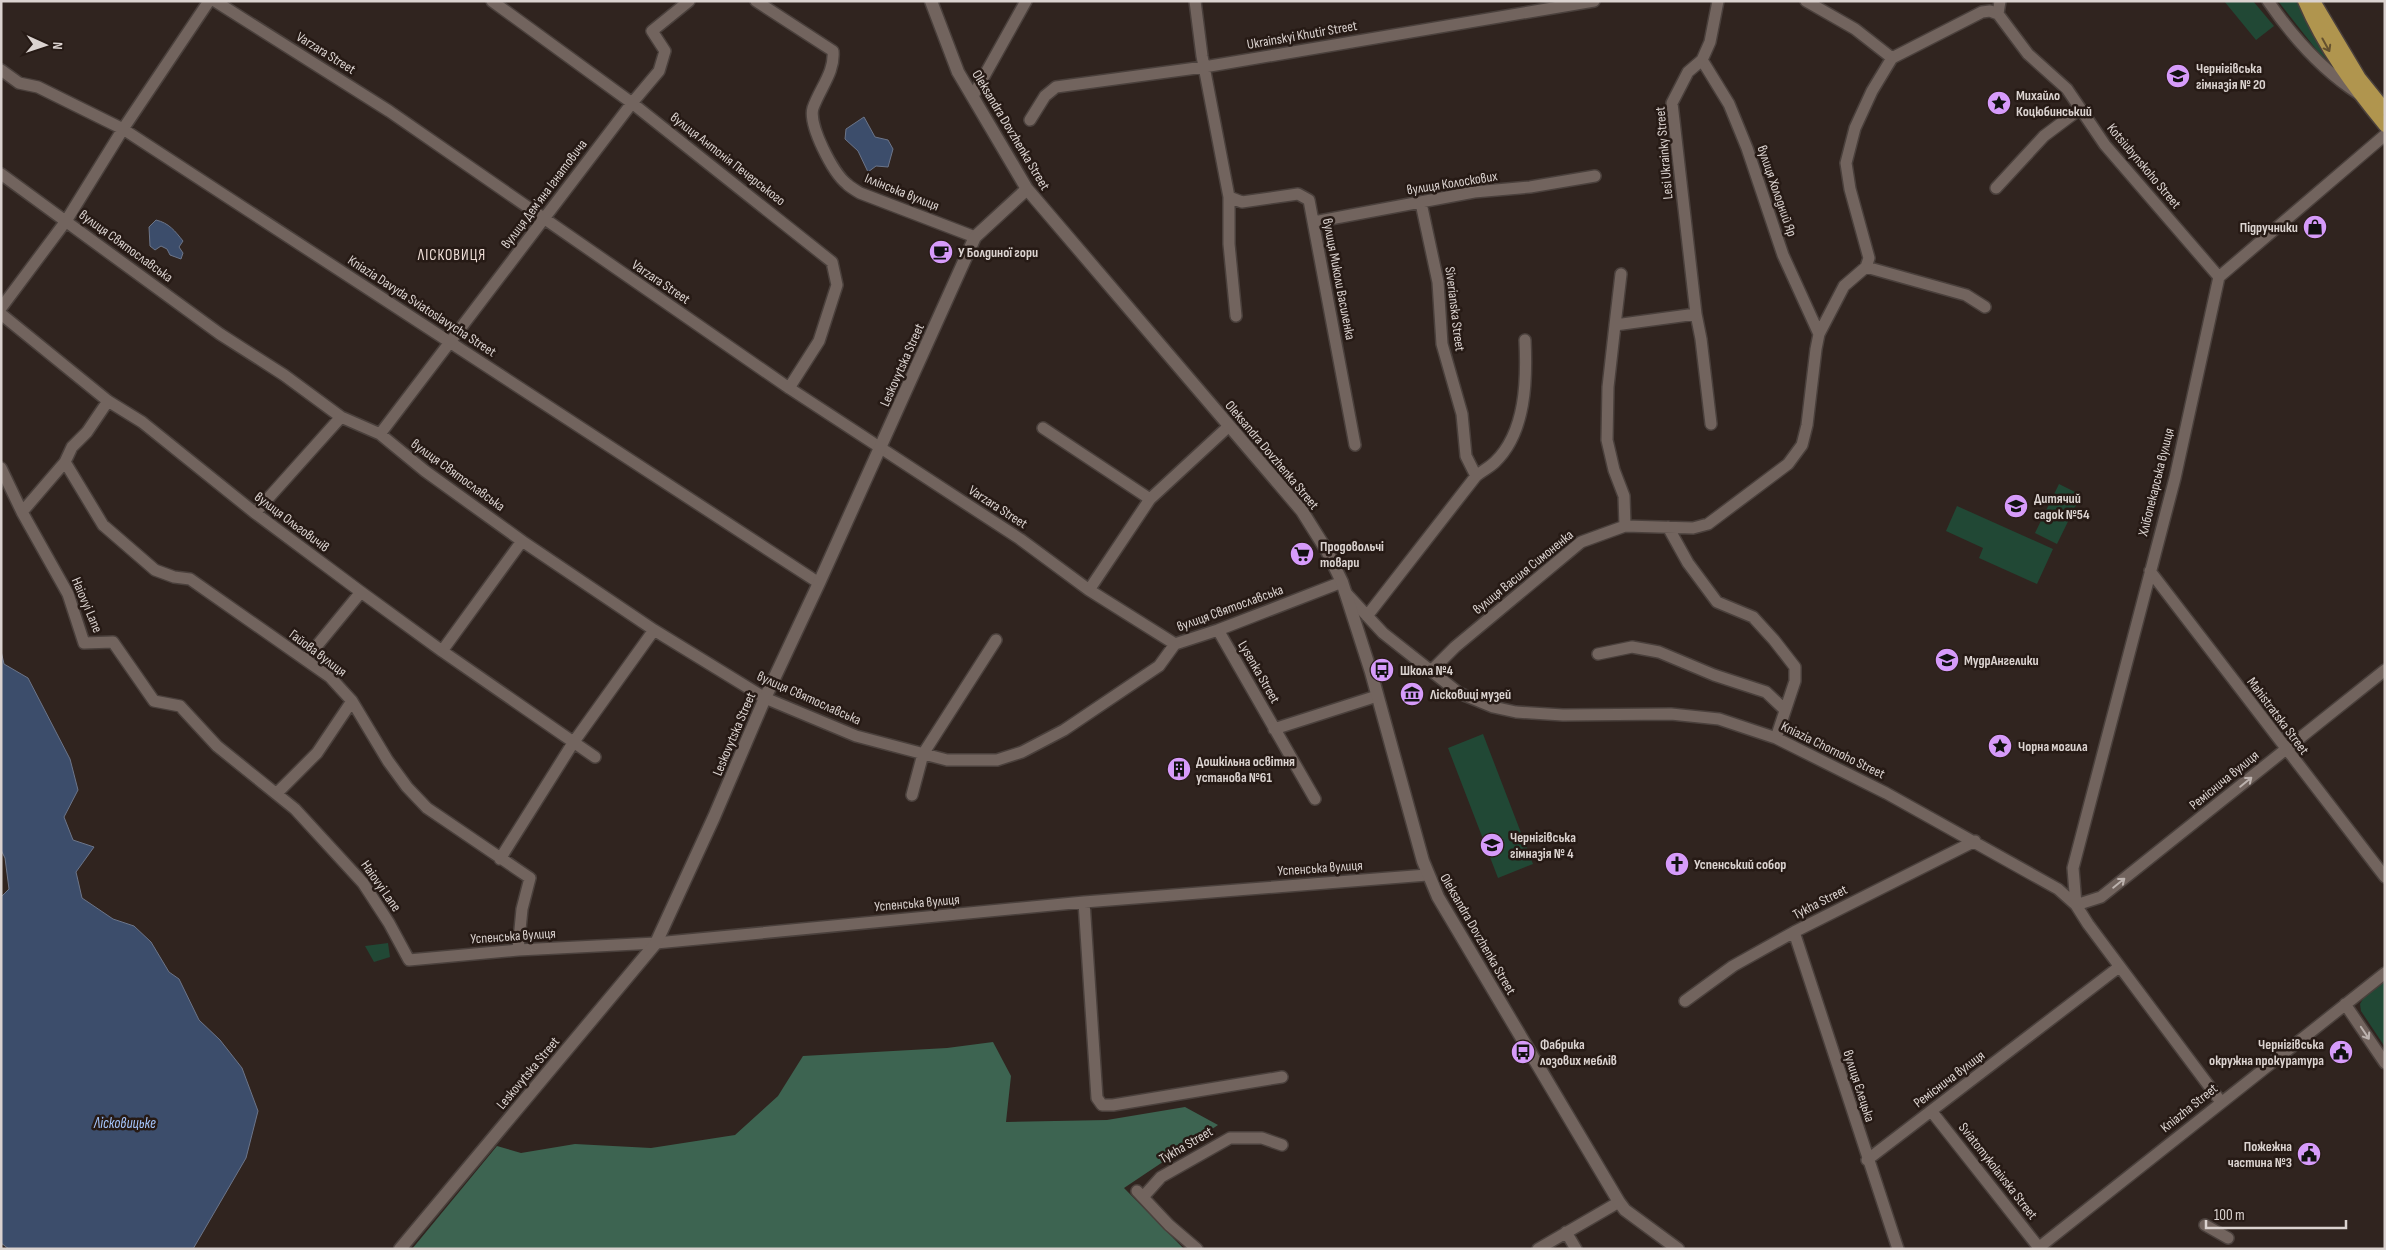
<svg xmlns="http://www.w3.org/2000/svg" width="2386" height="1250" font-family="'Sofia Sans Condensed',sans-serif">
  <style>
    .green { fill: #214835 }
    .forest { fill: #3d6451 }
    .water { fill: #3c4d6b; stroke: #6c7589 }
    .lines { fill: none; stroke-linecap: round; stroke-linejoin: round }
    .street-casing { stroke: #4a403c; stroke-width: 14 }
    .secondary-casing { stroke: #4a403c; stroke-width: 15 }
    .primary-casing { stroke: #4a403c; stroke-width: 15 }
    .street { stroke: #72645e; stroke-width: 11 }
    .secondary { stroke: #72645e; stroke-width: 12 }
    .primary { stroke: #b0954e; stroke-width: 12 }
    .oneway { stroke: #64512f }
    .oneway2 { stroke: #bcb2ae }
    .labels { text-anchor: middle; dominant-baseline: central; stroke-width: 5; stroke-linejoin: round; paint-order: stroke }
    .street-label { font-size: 14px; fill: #dbd3d0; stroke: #261a15 }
    .poi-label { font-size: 14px; font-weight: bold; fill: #dbd3d0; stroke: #261a15; text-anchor: start }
    .neighbourhood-label { font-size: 15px; letter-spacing: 1px; fill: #f0dfd8; stroke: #261a15 }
    .water-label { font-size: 15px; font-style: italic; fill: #a6c6fd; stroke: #261a15 }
  </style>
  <rect width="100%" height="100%" fill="#30241f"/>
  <path class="green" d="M2224 1H2253L2274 26 2256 40Z
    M2278 1H2296L2330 67Z
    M2059 484 2081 495 2057 544 2035 533Z
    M1957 506 2053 549 2037 584 1979 558 1983 548 1946 531Z
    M1483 734 1533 864 1498 878 1448 748Z
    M388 943 390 957 374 962 365 946Z
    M2385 980V1047L2361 1011 2360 1004 2366 994Z"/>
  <path class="forest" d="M993 1042 1011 1076 1006 1122 1107 1120 1185 1107 1218 1125 1124 1188 1184 1249H412L497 1146 521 1153 575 1144 651 1148 735 1135 778 1096 803 1056 947 1048Z"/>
  <path class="water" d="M864 117 875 137 888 140 893 149 888 167 876 166 868 172 858 151 845 139 846 129Z
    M156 220C169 223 175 231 183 241L179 247 183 253 181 259 170 255 167 249 161 246 155 250 150 246 149 227Z
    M1 651 4 664 28 678 70 759 78 790 64 817 73 840 94 847 76 872 82 898 113 919 134 926 151 942 169 972 179 979 199 1020 220 1040 242 1068 258 1111 246 1158 193 1249H9L1 1243V897L9 889 5 858 1 850Z"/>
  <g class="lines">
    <g class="street-casing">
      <path id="street" d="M215 1 389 111 789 388 1020 539 1089 590 1175 644
        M492 1 632 103 832 262 837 285 819 341 789 388
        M756 1 833 51C835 72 820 88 813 108 808 125 833 173 847 184 850 187 855 190 860 193L975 237
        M1195 1 1202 56 1229 197V244L1236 316
        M1806 1 1855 29 1892 58
        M2000 1 1998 14 2028 54 2067 89 2105 145 2219 277
        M2268 1C2292 36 2323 71 2359 94
        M1702 60 1729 104 1747 148 1783 255 1819 334
        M1 70 19 83 38 87 123 129 819 583
        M973 96 1026 1
        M1030 120 1045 96 1056 87 1204 67 1594 1
        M2385 135 2219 277 2175 478 2073 868 2076 905 2101 897 2385 670
        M1 174 220 334 284 375 341 417 380 434 425 471 522 541 654 630 765 698 856 736 947 760H997L1022 752 1064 730 1159 666 1175 644 1218 630 1342 582
        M1996 188 2044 136 2080 109
        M1229 197 1242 202 1298 194 1309 200 1355 445
        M1421 203 1438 282 1442 344 1462 414 1466 456 1476 476
        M1314 222 1474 192 1530 187 1595 176
        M1866 267 1966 295 1985 307
        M1 308 66 221 123 129 209 1
        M1 314 108 401 142 422 255 513 361 592 442 651 595 757
        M1615 325 1621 274
        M1711 424 1701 339 1696 314 1672 103 1688 72 1702 60 1710 42 1718 1
        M1043 428 1150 499
        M380 434 632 103 659 71 665 51 652 31 689 1
        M65 462 103 525 155 570 174 577 190 579 330 677 352 701 388 761 407 787 427 808 530 878 522 909 518 950
        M1 468 22 512 65 462 72 447 87 432 108 401
        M22 512 68 594 84 643 113 642 154 701 180 706 217 746 295 809 363 883 389 923 409 960 518 950 656 943 1084 902 1427 875
        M255 513 341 417
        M1625 526 1624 496 1614 470 1607 440 1608 387 1615 325 1696 314
        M1668 527 1688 563 1717 602 1753 617 1774 640 1795 667V681L1776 738
        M2150 571 2385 877
        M1089 590 1150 499 1229 426
        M1345 592 1383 633 1459 693 1493 707 1516 712 1563 715 1671 714 1719 719 1776 738 1886 793 2058 889 2076 905 2088 924 2221 1102
        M1367 616 1476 476C1482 471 1490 467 1495 462 1526 432 1527 380 1525 340
        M1218 630 1315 799
        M442 651 522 541
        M1598 654 1632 647 1659 652 1714 675 1766 692 1785 710
        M306 659 361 592
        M1431 671 1455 647 1581 542 1625 526 1693 528 1708 524 1788 464 1802 445 1807 425 1816 349 1819 334 1844 286 1866 267 1869 258 1850 189 1846 163 1855 128 1872 91 1892 58 1982 12 1990 11 1998 14
        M1274 729 1377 696
        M277 793 317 753 352 701
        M912 795 923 754 996 640
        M500 859 573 743 654 630
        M1084 902 1097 1098 1102 1105H1113L1282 1077
        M1794 932 1898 1249
        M1685 1001 1733 966 1794 932 1975 841
        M2345 1004 2385 1063
        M1932 1112 2040 1249
        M1867 1160 2119 967
        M1137 1191 1169 1225 1197 1249
        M1143 1197 1161 1177 1230 1138H1262L1282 1145
        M2205 1225 2228 1238
        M1566 1232 1576 1249
        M1538 1249 1619 1202
        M2037 1249 2385 973"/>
    </g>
    <g class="secondary-casing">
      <path id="secondary" d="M931 1 958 72 1027 189 1302 511 1327 551 1342 582 1371 672 1423 861 1438 897 1619 1202 1625 1210 1678 1249
        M400 1249 656 943 714 817 765 698 819 583 975 237 1027 189"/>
    </g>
    <g class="primary-casing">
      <path id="primary" d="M2304 1C2324 48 2353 87 2385 126
        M2314 1 2360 78 2385 109"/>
    </g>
    <use href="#street" class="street"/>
    <use href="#secondary" class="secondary"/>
    <use href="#primary" class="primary"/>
  </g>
  <defs><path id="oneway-shaft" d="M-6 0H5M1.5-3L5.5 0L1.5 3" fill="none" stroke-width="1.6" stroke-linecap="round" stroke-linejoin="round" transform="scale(1.25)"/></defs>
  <use class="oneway" href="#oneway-shaft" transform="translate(2326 45) rotate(61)"/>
  <g class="oneway2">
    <use href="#oneway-shaft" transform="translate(2246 782) rotate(-39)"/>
    <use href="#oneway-shaft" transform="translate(2119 883) rotate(-39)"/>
    <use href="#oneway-shaft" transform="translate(2365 1033) rotate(56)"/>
  </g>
  <defs>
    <g id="school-disc" transform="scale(1.25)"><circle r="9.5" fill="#d69bfa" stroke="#261a15"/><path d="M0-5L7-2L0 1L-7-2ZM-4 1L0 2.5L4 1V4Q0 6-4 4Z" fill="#111"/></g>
    <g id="sight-disc" transform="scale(1.25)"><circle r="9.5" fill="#d69bfa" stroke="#261a15"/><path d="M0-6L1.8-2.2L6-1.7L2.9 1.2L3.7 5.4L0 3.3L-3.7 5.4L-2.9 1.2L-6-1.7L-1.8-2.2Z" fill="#111"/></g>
    <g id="shop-disc" transform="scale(1.25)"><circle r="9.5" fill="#d69bfa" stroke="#261a15"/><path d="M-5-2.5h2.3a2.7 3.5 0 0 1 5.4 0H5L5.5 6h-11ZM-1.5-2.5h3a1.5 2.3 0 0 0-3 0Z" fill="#111"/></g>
    <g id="cafe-disc" transform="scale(1.25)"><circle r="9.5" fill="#d69bfa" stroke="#261a15"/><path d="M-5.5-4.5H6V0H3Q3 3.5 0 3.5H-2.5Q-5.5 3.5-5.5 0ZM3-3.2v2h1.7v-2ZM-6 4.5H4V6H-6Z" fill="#111"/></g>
    <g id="supermarket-disc" transform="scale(1.25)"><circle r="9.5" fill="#d69bfa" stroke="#261a15"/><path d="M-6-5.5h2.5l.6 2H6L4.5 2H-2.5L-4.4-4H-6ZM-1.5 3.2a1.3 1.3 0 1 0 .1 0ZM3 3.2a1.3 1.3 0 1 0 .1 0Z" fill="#111"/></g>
    <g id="bus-disc" transform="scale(1.25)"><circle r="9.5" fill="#d69bfa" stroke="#261a15"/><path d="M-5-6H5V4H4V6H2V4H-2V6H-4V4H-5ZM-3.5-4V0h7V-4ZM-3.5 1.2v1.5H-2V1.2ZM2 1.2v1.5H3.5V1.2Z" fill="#111"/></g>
    <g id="museum-disc" transform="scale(1.25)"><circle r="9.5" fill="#d69bfa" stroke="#261a15"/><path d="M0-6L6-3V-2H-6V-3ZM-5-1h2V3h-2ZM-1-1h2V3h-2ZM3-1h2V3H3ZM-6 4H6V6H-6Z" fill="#111"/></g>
    <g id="building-disc" transform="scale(1.25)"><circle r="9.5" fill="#d69bfa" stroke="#261a15"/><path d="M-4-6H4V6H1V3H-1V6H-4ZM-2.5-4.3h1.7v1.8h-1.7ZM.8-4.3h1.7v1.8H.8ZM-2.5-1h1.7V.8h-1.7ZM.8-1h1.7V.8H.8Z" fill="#111"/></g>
    <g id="church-disc" transform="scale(1.25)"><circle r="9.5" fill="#d69bfa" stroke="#261a15"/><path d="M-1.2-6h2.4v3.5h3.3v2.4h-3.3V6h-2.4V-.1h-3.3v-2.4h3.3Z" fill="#111"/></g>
    <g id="civic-disc" transform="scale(1.25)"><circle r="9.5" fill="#d69bfa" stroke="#261a15"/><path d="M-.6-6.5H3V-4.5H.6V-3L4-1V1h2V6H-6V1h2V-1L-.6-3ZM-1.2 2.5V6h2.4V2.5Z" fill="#111"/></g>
  </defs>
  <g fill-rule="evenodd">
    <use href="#school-disc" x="2178" y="76"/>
    <use href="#sight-disc" x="1999" y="103"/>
    <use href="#shop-disc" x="2315" y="227"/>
    <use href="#cafe-disc" x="941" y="252"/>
    <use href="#school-disc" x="2016" y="506"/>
    <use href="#supermarket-disc" x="1302" y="554"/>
    <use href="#school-disc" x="1947" y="660"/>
    <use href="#bus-disc" x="1382" y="670"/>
    <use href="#museum-disc" x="1412" y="694"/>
    <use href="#sight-disc" x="2000" y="746"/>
    <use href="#building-disc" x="1179" y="769"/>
    <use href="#school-disc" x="1492" y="845"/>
    <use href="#church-disc" x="1677" y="864"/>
    <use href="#bus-disc" x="1523" y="1052"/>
    <use href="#civic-disc" x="2341" y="1052"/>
    <use href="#civic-disc" x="2309" y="1154"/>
  </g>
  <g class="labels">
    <g class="street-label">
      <text transform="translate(1302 35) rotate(-10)">Ukrainskyi Khutir Street</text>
      <text transform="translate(326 53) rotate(32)">Varzara Street</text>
      <text transform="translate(1011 130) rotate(59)">Oleksandra Dovzhenka Street</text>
      <text transform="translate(1664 153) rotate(-95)">Lesi Ukrainky Street</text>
      <text transform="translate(728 159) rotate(38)">вулиця Антонія Печерського</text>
      <text transform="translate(2144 166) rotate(50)">Kotsiubynskoho Street</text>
      <text transform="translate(1452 183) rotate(-9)">вулиця Колоскових</text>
      <text transform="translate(1777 191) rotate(71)">вулиця Холодний Яр</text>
      <text transform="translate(902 192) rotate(22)">Іллінська вулиця</text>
      <text transform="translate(544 194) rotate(-53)">вулиця Демʼяна Ігнатовича</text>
      <text transform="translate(126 246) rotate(36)">вулиця Святославська</text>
      <text transform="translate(1339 279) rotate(79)">вулиця Миколи Василенка</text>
      <text transform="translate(661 282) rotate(34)">Varzara Street</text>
      <text transform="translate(422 306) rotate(33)">Kniazia Davyda Sviatoslavycha Street</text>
      <text transform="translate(1455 309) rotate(83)">Siverianska Street</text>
      <text transform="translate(902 365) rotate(-66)">Leskovytska Street</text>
      <text transform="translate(1272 455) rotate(50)">Oleksandra Dovzhenka Street</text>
      <text transform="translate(458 475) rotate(36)">вулиця Святославська</text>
      <text transform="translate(2156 482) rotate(-76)">Хлібопекарська вулиця</text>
      <text transform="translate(998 507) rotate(33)">Varzara Street</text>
      <text transform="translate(292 522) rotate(37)">вулиця Ольговичів</text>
      <text transform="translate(1523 572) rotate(-39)">вулиця Василя Симоненка</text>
      <text transform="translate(87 605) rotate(67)">Haiovyi Lane</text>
      <text transform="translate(1230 608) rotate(-20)">вулиця Святославська</text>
      <text transform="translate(318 653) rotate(37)">Гайова вулиця</text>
      <text transform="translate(1259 672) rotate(60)">Lysenka Street</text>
      <text transform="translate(809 698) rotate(24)">вулиця Святославська</text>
      <text transform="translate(2278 716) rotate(53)">Mahistratska Street</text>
      <text transform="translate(734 734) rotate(-67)">Leskovytska Street</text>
      <text transform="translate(1833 750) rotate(26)">Kniazia Chornoho Street</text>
      <text transform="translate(2224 780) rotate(-39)">Реміснича вулиця</text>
      <text transform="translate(1320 868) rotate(-4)">Успенська вулиця</text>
      <text transform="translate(381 886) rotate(55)">Haiovyi Lane</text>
      <text transform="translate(1820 902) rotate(-27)">Tykha Street</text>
      <text transform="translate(917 903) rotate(-5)">Успенська вулиця</text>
      <text transform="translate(1478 934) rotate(60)">Oleksandra Dovzhenka Street</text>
      <text transform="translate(513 936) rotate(-4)">Успенська вулиця</text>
      <text transform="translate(528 1073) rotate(-50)">Leskovytska Street</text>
      <text transform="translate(1949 1079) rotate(-37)">Реміснича вулиця</text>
      <text transform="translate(1859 1086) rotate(72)">вулиця Єлецька</text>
      <text transform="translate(2189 1108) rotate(-39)">Kniazha Street</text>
      <text transform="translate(1186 1145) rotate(-30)">Tykha Street</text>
      <text transform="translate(1998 1171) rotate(52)">Sviatomykolaivska Street</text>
    </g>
    <g class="poi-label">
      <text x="2196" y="68">Чернігівська<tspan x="2196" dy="16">гімназія № 20</tspan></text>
      <text x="2016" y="95">Михайло<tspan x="2016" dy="16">Коцюбинський</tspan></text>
      <text x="2298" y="227" text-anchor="end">Підручники</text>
      <text x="958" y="252">У Болдиної гори</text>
      <text x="2034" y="498">Дитячий<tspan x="2034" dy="16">садок №54</tspan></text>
      <text x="1320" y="546">Продовольчі<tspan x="1320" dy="16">товари</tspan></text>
      <text x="1964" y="660">МудрАнгелики</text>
      <text x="1400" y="670">Школа №4</text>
      <text x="1430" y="694">Лісковиці музей</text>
      <text x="2018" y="746">Чорна могила</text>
      <text x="1196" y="761">Дошкільна освітня<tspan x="1196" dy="16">установа №61</tspan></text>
      <text x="1510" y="837">Чернігівська<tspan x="1510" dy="16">гімназія № 4</tspan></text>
      <text x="1694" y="864">Успенський собор</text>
      <text x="1540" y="1044">Фабрика<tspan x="1540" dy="16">лозових меблів</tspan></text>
      <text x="2324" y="1044" text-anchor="end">Чернігівська<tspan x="2324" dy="16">окружна прокуратура</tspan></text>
      <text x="2292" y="1146" text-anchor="end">Пожежна<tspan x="2292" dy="16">частина №3</tspan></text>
    </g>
    <g class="neighbourhood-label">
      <text x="452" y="255">ЛІСКОВИЦЯ</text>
    </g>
    <g class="water-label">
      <text x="125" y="1123">Лісковицьке</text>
    </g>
  </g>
  <rect width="2386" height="1250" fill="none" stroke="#dbd3d0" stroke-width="5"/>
  <g transform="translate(45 45) rotate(93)" stroke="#261a15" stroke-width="4" paint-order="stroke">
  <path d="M0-4L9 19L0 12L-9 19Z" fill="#dbd3d0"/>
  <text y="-8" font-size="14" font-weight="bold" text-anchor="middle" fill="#dbd3d0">N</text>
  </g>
  <path d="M2206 1220v8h140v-8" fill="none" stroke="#dbd3d0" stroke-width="2.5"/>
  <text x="2214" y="1220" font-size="15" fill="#dbd3d0" stroke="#261a15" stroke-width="4" paint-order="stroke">100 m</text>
</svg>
